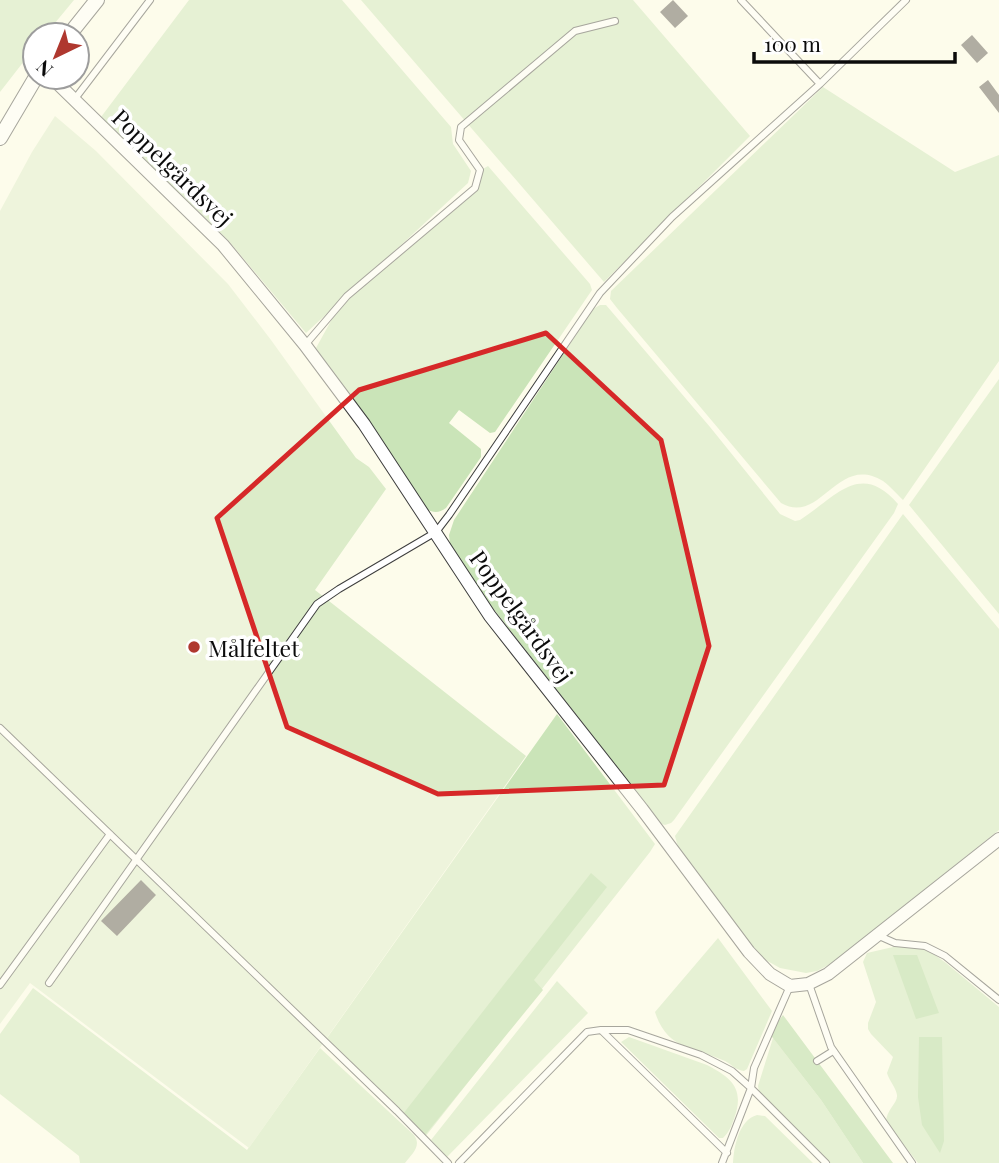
<svg xmlns="http://www.w3.org/2000/svg" width="999" height="1163" font-family="'Playfair Display',serif">
  <style>
    .green { fill: #cae4b8 }
    .forest { fill: #acd499 }
    .pitch { fill: #dcecc9 }
    .building { fill: #534e49 }
    .lines { fill: none; stroke-linecap: round; stroke-linejoin: round }
    .service-casing { stroke: #3e3e3e; stroke-width: 8 }
    .minor-casing { stroke: #3e3e3e; stroke-width: 14 }
    .tertiary-casing { stroke: #3e3e3e; stroke-width: 16 }
    .service { stroke: #fff; stroke-width: 6 }
    .minor { stroke: #fff; stroke-width: 12 }
    .tertiary { stroke: #fff; stroke-width: 14 }
    .marked { fill: none; stroke: #d62828; stroke-width: 5; stroke-linejoin: round }
    .poi-dot { fill: #af382f; stroke: #fff; stroke-width: 2.5 }
    .labels { text-anchor: middle; dominant-baseline: central; stroke-width: 7; stroke-linejoin: round; paint-order: stroke }
    .street-label { font-size: 23px; fill: #0b0b0b; stroke: #fff }
    .poi-label { font-size: 23px; fill: #0b0b0b; stroke: #fff; text-anchor: start }
  </style>
  <rect width="100%" height="100%" fill="#fdfceb"/>
  <path class="green" d="M0 0H74L45 35H35V47L0 92Z
    M189 0H342L451 127 453 144 471 171 468 183 306 333 228 240 101 117Z
    M361 0H633L750 136 604 282Z
    M823 87 955 172 999 155V361L903 500C897 494 890 486 883 481 837 453 821 526 781 503L617 308 610 299 611 291Z
    M488 166 590 284 592 290 495 432 490 433 459 410 449 423 481 449V457L446 508C439 513 434 513 426 509L316 348 332 319 350 298 477 191 483 169Z
    M600 305H606L710 427 780 514 795 521 800 520C836 497 860 460 898 504L894 513 674 820 671 823 665 825 662 824 477 588 450 544 449 535 454 520 593 309Z
    M999 379V614L909 505Z
    M903 514 999 629V830L834 962 817 971 806 973 780 968 760 957 678 847 675 836Z
    M557 714 655 844 650 852 425 1137 327 1038Z
    M718 938 772 1011 747 1069 744 1071C736 1070 732 1065 725 1061 694 1047 667 1050 655 1012Z
    M912 946 928 950 946 963 999 1007V1163H918L886 1122C886 1110 898 1103 897 1095 896 1088 889 1080 887 1073L893 1057 871 1034 868 1029V1023L876 1002 863 962 867 953 893 947Z
    M557 981 588 1013 447 1157 431 1140Z
    M33 988 247 1150 320 1048 414 1135C422 1146 412 1154 405 1163H80L79 1156 0 1094V1034Z
    M629 1037 707 1065C732 1078 745 1089 734 1119 731 1127 729 1132 723 1138H719L621 1042Z
    M773 1038 821 1100 863 1163H830L759 1092 758 1086Z
    M757 1115 765 1116 813 1163H733C734 1146 739 1120 757 1115Z"/>
  <path class="forest" d="M591 873 607 887 534 980 543 990 425 1135 403 1114Z
    M893 955H917L939 1013 916 1019Z
    M783 1015 893 1163H863L821 1100 769 1033Z
    M919 1037H942L944 1141 940 1153 922 1125 918 1097Z"/>
  <path class="pitch" d="M55 116 96 151 228 284 271 340 356 458 369 467 386 489 315 590 526 756 249 1148 30 983 0 1024V211L32 152Z"/>
  <path class="building" d="M673 0 688 16 675 28 660 12Z
    M972 35 988 53 977 63 961 45Z
    M988 80 999 95V113L979 87Z
    M141 880 156 895 117 936 101 921Z"/>
  <g class="lines">
    <g class="service-casing">
      <path id="service" d="M741 0 820 84
        M74 100 150 0
        M305 345 347 296 475 188 480 170 459 140 461 127 575 31 615 21
        M0 728 397 1111 448 1163
        M877 935 895 943 925 946 945 956 999 1000
        M49 983 317 604 339 589 436 532 449 515 600 293 672 217 820 84 906 0
        M809 984 831 1047 912 1163
        M0 985 110 834
        M601 1030H628L701 1055 732 1071 751 1088 826 1163
        M817 1061 833 1051
        M459 1163 587 1032 601 1030 727 1153
        M722 1163 751 1088 754 1068 790 986"/>
    </g>
    <g class="minor-casing">
      <path id="minor" d="M51 77 223 245 305 345 364 424 490 616 642 809 749 952 770 974 790 986 808 984 828 974 999 839"/>
    </g>
    <g class="tertiary-casing">
      <path id="tertiary" d="M69 35 97 0
        M0 138 36 77"/>
    </g>
    <use href="#service" class="service"/>
    <use href="#minor" class="minor"/>
    <use href="#tertiary" class="tertiary"/>
  </g>
  <path d="M0 0H999V1163H0ZM546 333 661 440 709 646 664 785 438 794 287 727 217 518 359 390Z" fill="#fdfceb" fill-opacity=".55" fill-rule="evenodd"/>
  <path class="marked" d="M546 333 661 440 709 646 664 785 438 794 287 727 217 518 359 390Z"/>
  <circle class="poi-dot" cx="194" cy="647" r="7"/>
  <g class="labels">
    <g class="street-label">
      <text transform="translate(173 167) rotate(44)">Poppelgårdsvej</text>
      <text transform="translate(522 616) rotate(54)">Poppelgårdsvej</text>
    </g>
    <g class="poi-label">
      <text x="208" y="647">Målfeltet</text>
    </g>
  </g>
  <g transform="translate(56 56) rotate(223)"><circle r="33" fill="#ffffff" stroke="#9d9d9d" stroke-width="2"/>
  <path d="M0-5L12 26L0 18L-12 26Z" fill="#af382f"/>
  <text y="-10" font-size="19" font-weight="bold" text-anchor="middle" fill="#0b0b0b">N</text>
  </g>
  <path d="M754 52v10h201v-10" fill="none" stroke="#0b0b0b" stroke-width="3.5"/>
  <text x="764" y="52" font-size="21" fill="#0b0b0b" stroke="#ffffff" stroke-width="5" paint-order="stroke">100 m</text>
</svg>
